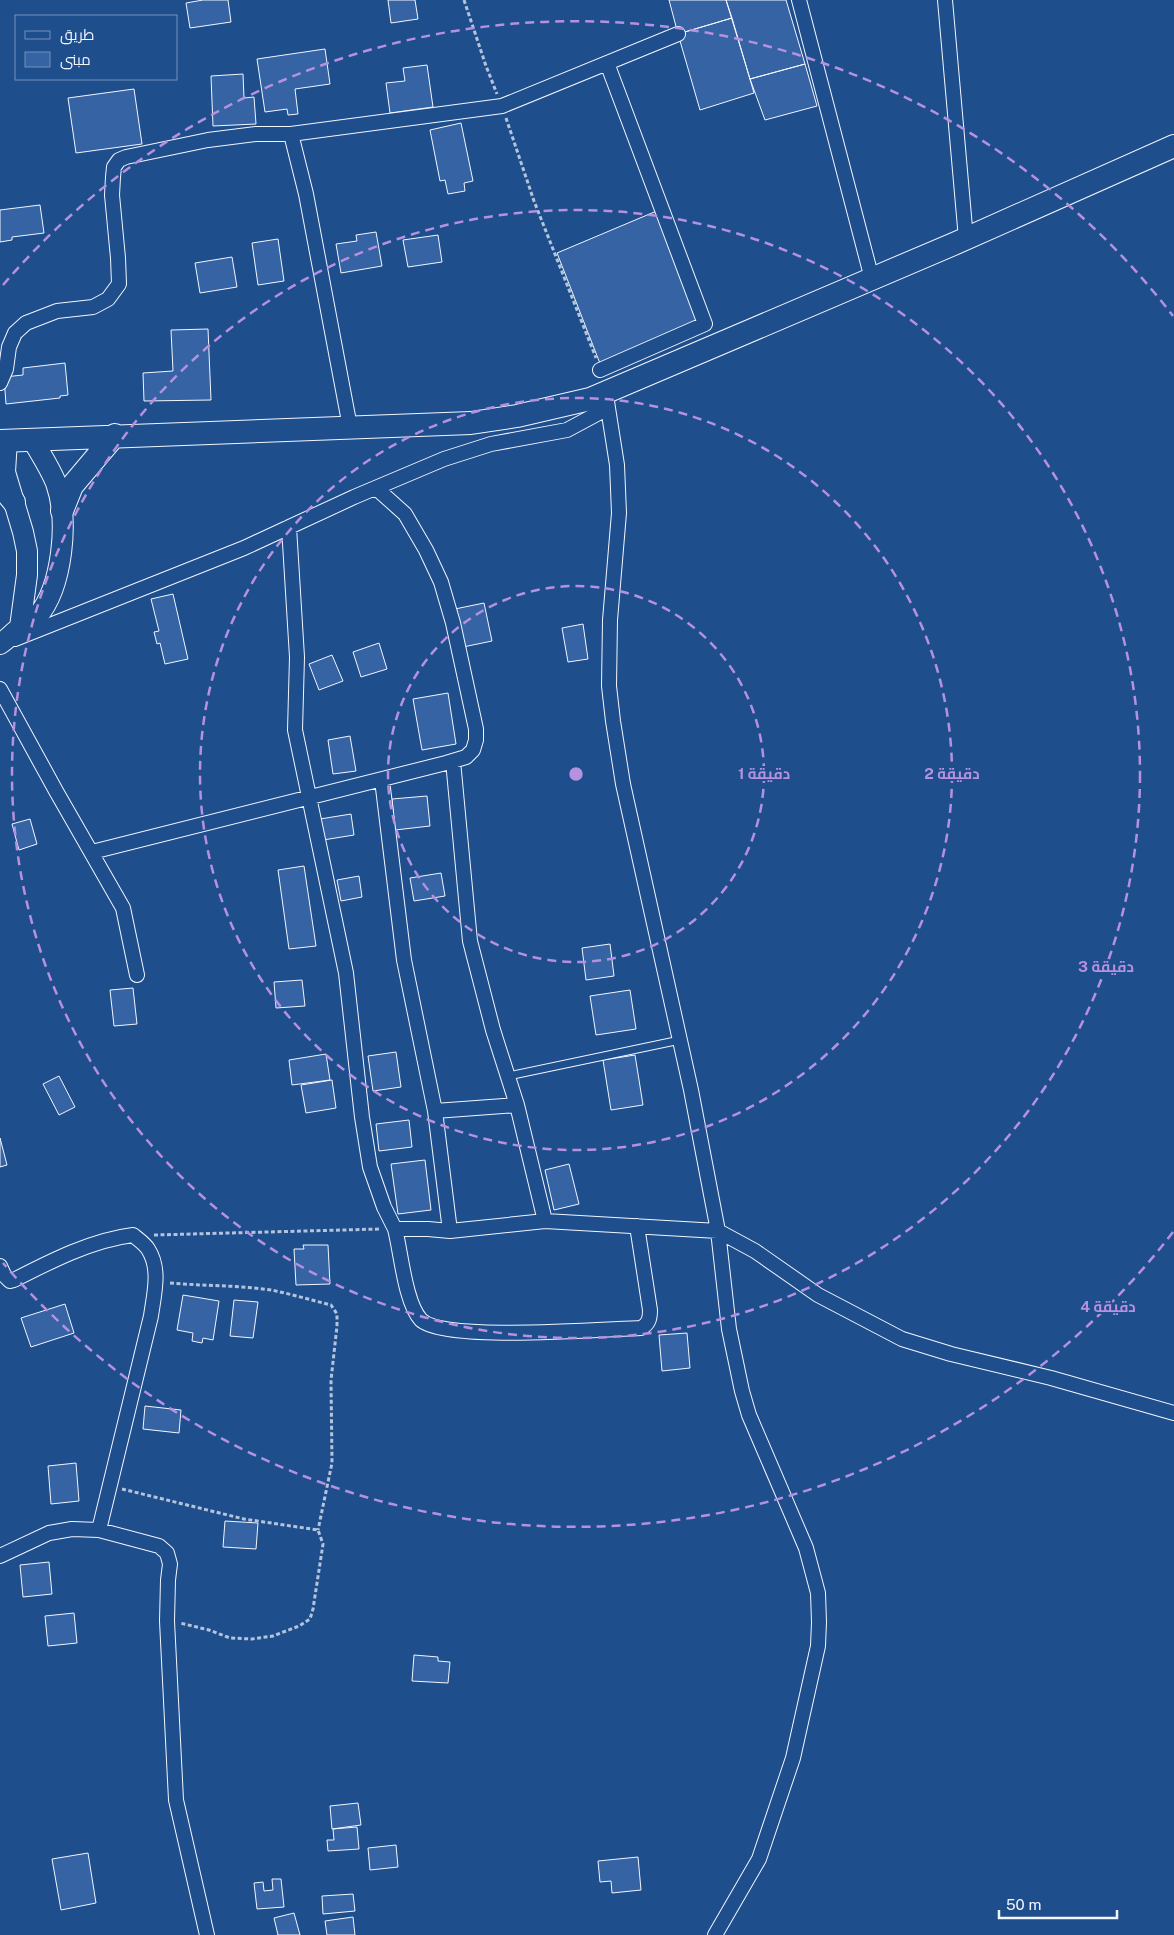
<svg xmlns="http://www.w3.org/2000/svg" width="1174" height="1935" font-family="'Public Sans',Cairo,sans-serif">
  <style>
    .building { fill: #3563a3; stroke: #f2f6ff }
    .lines { fill: none; stroke-linecap: round; stroke-linejoin: round }
    .service-casing { stroke: #f2f6ff; stroke-width: 9 }
    .minor-casing { stroke: #f2f6ff; stroke-width: 16 }
    .secondary-casing { stroke: #f2f6ff; stroke-width: 22 }
    .primary-casing { stroke: #f2f6ff; stroke-width: 24 }
    .path { stroke: #b3c4dc; stroke-width: 3; stroke-dasharray: 4 2.5; stroke-linecap: butt }
    .service { stroke: #1f4e8c; stroke-width: 7 }
    .minor { stroke: #1f4e8c; stroke-width: 14 }
    .secondary { stroke: #1f4e8c; stroke-width: 20 }
    .primary { stroke: #1f4e8c; stroke-width: 22 }
    .ring { fill: none; stroke: #b691df; stroke-width: 2.5; stroke-dasharray: 9 6 }
    .centre { fill: #b691df; stroke: #1f4e8c; stroke-width: 2.5 }
    .ring-label { font-size: 15px; text-anchor: middle; font-weight: bold; fill: #b691df; stroke: #1f4e8c; stroke-width: 4; stroke-linejoin: round; paint-order: stroke }
  </style>
  <rect width="100%" height="100%" fill="#1f4e8c"/>
  <path class="building" d="M203 0H228L231 22 190 28 186 3Z
    M388 0H415L418 19 391 23Z
    M669 0H726L732 18 678 34Z
    M726 0H786L805 64 750 79Z
    M732 18 754 93 700 110 678 34Z
    M325 49 330 84 295 89 298 114 288 115 287 109 265 112 257 59Z
    M805 64 817 106 765 120 750 79Z
    M427 65 433 107 390 113 386 83 405 81 403 68Z
    M243 74 244 98 254 97 256 124 213 126 211 76Z
    M134 89 142 144 76 153 68 98Z
    M461 123 473 181 464 183 465 191 448 194 445 180 440 181 430 130Z
    M40 205 44 233 12 237V240L0 242V210Z
    M659 210 701 322 601 366 557 253Z
    M376 232 382 266 341 273 336 244 357 241 356 235Z
    M438 235 442 262 408 267 403 240Z
    M278 239 284 281 258 285 252 243Z
    M232 257 237 287 200 293 195 263Z
    M208 329 211 400 144 401 143 373 173 371 171 330Z
    M65 363 68 395 60 396V398L6 404 4 377 23 375V368Z
    M173 594 188 659 165 664 160 643 157 644 154 632 159 631 151 599Z
    M484 603 492 641 463 647 455 609Z
    M583 624 588 659 568 662 562 628Z
    M379 643 387 669 361 677 353 652Z
    M332 655 343 681 319 690 309 664Z
    M448 693 456 744 422 750 413 699Z
    M350 736 356 771 333 774 328 740Z
    M427 796 430 826 395 830 392 799Z
    M351 814 354 835 323 840 320 819Z
    M30 819 37 844 19 850 12 824Z
    M304 866 316 946 289 949 278 870Z
    M441 873 445 896 414 901 410 878Z
    M359 876 362 897 341 901 337 880Z
    M610 944 614 976 586 980 582 948Z
    M302 980 305 1006 276 1008 274 982Z
    M133 988 137 1024 114 1026 110 990Z
    M630 990 636 1029 596 1035 590 996Z
    M396 1052 401 1087 373 1091 368 1056Z
    M326 1054 330 1080 292 1085 289 1060Z
    M635 1055 643 1105 611 1110 603 1060Z
    M59 1076 75 1107 59 1115 43 1084Z
    M332 1080 336 1108 306 1113 301 1085Z
    M409 1120 412 1147 379 1151 376 1124Z
    M0 1138 7 1165 0 1167Z
    M425 1160 431 1210 398 1214 391 1164Z
    M569 1164 579 1204 554 1210 545 1170Z
    M303 1245H328L330 1284 296 1285 294 1249H304Z
    M183 1295 219 1301 213 1340 203 1338 202 1343 192 1341 193 1333 177 1330Z
    M234 1300 258 1302 253 1338 230 1336Z
    M65 1304 74 1333 31 1347 21 1318Z
    M687 1333 690 1368 662 1371 659 1335Z
    M145 1406 181 1410 179 1433 143 1429Z
    M76 1463 79 1501 51 1504 48 1466Z
    M225 1521 258 1523 256 1549 223 1547Z
    M49 1562 52 1594 23 1597 20 1565Z
    M74 1613 77 1643 48 1646 45 1616Z
    M414 1655 438 1657V1661L450 1662 448 1683 412 1681Z
    M358 1803 361 1825 332 1829 330 1806Z
    M357 1827 359 1849 328 1851 327 1840H334L333 1829Z
    M396 1845 398 1867 370 1870 368 1848Z
    M88 1853 96 1903 61 1910 52 1859Z
    M638 1857 641 1890 612 1893 611 1881 600 1882 598 1861Z
    M272 1879H281L284 1907 257 1909 254 1883 263 1882 264 1891 273 1890Z
    M353 1894 355 1911 323 1914 322 1896Z
    M294 1913 300 1935H278L274 1918Z
    M353 1917 355 1935H327L325 1921Z"/>
  <g class="lines">
    <g class="service-casing">
      <path id="service" d="M508 1076 680 1040"/>
    </g>
    <g class="minor-casing">
      <path id="minor" d="M799 0 872 279
        M945 0 966 239
        M600 370 705 324 607 63
        M0 383 6 369 9 347 15 333 26 323 57 311 93 307 108 299 119 284 118 258 112 195 113 177 114 167 119 160 126 157 208 140 256 134H291
        M350 427 306 194 291 134 502 106 678 34
        M289 527 297 657 295 730 346 973 362 1117 370 1167 384 1207 395 1229H428L450 1231 545 1221 718 1231 691 1090 623 784 613 721 609 686 610 620 619 513 617 465 608 408
        M15 639 244 548 354 497 444 459 491 444 567 430 608 408 607 401
        M0 689 56 791 123 908 137 975
        M453 761 470 941 493 1030 517 1105 545 1221
        M382 780 404 960 435 1111 450 1231
        M92 852 446 763 466 757 473 750 476 740V729L453 623 441 582 426 550 405 514 376 488
        M435 1111 517 1105
        M395 1229C401 1252 405 1303 421 1320 444 1342 604 1329 641 1328 649 1324 650 1318 650 1310L637 1226
        M718 1231 755 1251 818 1295 902 1339 951 1354 1051 1378 1174 1413
        M0 1266 4 1275 10 1281 14 1280C51 1261 92 1240 133 1235 138 1239 145 1244 148 1249 161 1269 154 1294 151 1316L99 1530
        M0 1556 49 1533 72 1529 99 1530 159 1546 167 1553 170 1564 168 1580 167 1621 176 1800 207 1935
        M715 1935 759 1859 793 1758 818 1646 819 1622 818 1593 806 1548 749 1415 742 1391 729 1329 718 1231"/>
    </g>
    <g class="secondary-casing">
      <path id="secondary" d="M7 440 5 472 23 532 27 551V575L20 627
        M0 644C8 639 13 632 21 627 27 623 33 622 37 617 63 586 69 520 56 483 50 468 40 453 32 439"/>
    </g>
    <g class="primary-casing">
      <path id="primary" d="M0 441 471 423 517 416 590 399 956 243 1174 146
        M0 485 14 502
        M62 511 72 486 115 435"/>
    </g>
    <path class="path" d="M464 0 486 66 497 94
      M506 118 534 201 596 358
      M154 1235 380 1229
      M170 1283C203 1286 237 1285 271 1290 291 1294 311 1300 331 1305L337 1314V1326L331 1380 332 1463 318 1530
      M122 1489 244 1519 318 1530 323 1544 313 1609 310 1619 299 1626 273 1636 252 1639 230 1638 209 1630 180 1623"/>
    <use href="#service" class="service"/>
    <use href="#minor" class="minor"/>
    <use href="#secondary" class="secondary"/>
    <use href="#primary" class="primary"/>
  </g>
  <g class="ring">
    <circle cx="576" cy="774" r="188"/>
    <circle cx="576" cy="774" r="376"/>
    <circle cx="576" cy="774" r="564"/>
    <path d="M1173 1232A753 753 0 0 1 3 1263M3 285A753 753 0 0 1 1173 316"/>
  </g>
  <circle cx="576" cy="774" r="8" class="centre"/>
  <g class="ring-label">
    <text x="764" y="779">1 دقيقة</text>
    <text x="952" y="779">2 دقيقة</text>
    <text x="1106" y="972">3 دقيقة</text>
    <text x="1108" y="1312">4 دقيقة</text>
  </g>
  <rect x="15" y="15" width="162" height="65" fill="#1f4e8c" stroke="#7391ba"/>
  <rect x="25" y="31" width="25" height="8" fill="#1f4e8c" stroke="#7391ba"/>
  <text x="60" y="40" font-size="15" fill="#f2f6ff">طريق</text>
  <rect x="25" y="52" width="25" height="15" fill="#3563a3" stroke="#7391ba"/>
  <text x="60" y="65" font-size="15" fill="#f2f6ff">مبنى</text>
  <path d="M999 1910v8h118v-8" fill="none" stroke="#f2f6ff" stroke-width="2.5"/>
  <text x="1006" y="1910" font-size="15" fill="#f2f6ff" stroke="#1f4e8c" stroke-width="4" paint-order="stroke">50 m</text>
</svg>
